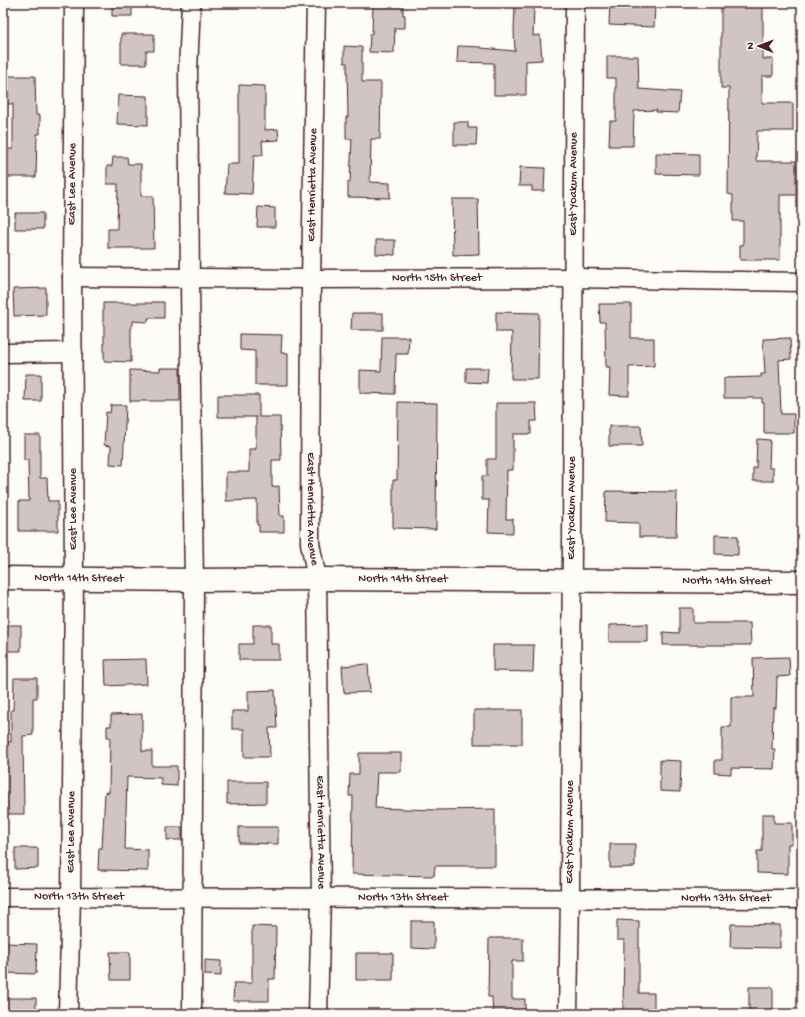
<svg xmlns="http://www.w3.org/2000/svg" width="805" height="1017" font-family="'Gochi Hand',sans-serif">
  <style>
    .building { fill: #d0c5c4; stroke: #4a1f2b }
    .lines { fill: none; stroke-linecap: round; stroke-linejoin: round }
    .minor-casing { stroke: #4a1f2b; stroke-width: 21 }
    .major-casing { stroke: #4a1f2b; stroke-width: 25 }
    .minor { stroke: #fdfcf7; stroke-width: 18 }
    .major { stroke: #fdfcf7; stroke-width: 22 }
    .labels { text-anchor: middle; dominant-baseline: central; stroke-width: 4; stroke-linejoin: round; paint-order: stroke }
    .street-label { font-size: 12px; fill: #4a1f2b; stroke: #fdfcf7 }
  </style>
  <rect width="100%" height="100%" fill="#fdfcf7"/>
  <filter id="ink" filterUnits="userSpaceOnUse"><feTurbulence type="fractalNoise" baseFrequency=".025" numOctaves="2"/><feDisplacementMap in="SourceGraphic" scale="8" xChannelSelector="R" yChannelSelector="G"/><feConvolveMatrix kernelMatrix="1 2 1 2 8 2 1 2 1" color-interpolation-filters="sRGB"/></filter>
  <g filter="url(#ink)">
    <path class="building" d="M112 3H132V16H112Z
      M610 3H655L654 27 609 25Z
      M721 3H763V59H773V76H762V103H793V131H757L756 161H796V195H780V260H740V245H743V221H733V195L728 194 729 88H721Z
      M373 4 403 5V15H405V28H395L394 53 369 52 370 34H372Z
      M515 6 534 7 533 36 540 35 542 60 526 61V95H494V63L457 62 458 46 481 47V48L515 51 514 31Z
      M121 34H154V51H146V64H121Z
      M344 46 362 47V82H381L380 139H371L370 182 390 183V198L348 197V182H350L352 139H346V117H348L347 63H344Z
      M607 56H638L639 89 680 92 678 113 656 112 657 110 634 111 633 146H609L610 121H616V78H607Z
      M3 76H35L36 115H40V134H37L36 177H3V149H13V104H6L5 97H3Z
      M239 85 265 86V130L278 129 279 140 262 141 263 155H254L252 194 225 193 227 164H239Z
      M118 95 148 96V125L117 124Z
      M454 122H468V128H477L476 145H454Z
      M656 153 699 154V175L656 174Z
      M113 157H127L128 164H141V196H153L154 248H108V229H117L118 184H107V166H112Z
      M520 167 545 168 544 191H532V186H519Z
      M452 199H478L479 254 453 255Z
      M258 207 275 208V227H257Z
      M15 213H43V229H15Z
      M376 240H395V255L376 254Z
      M46 288V315L14 316 13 289Z
      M152 302H164V318H148V322L133 321V325H131V362L104 361V325H103V303H152Z
      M599 304H631V338H654V366L629 367V396L609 395 610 367H606L605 322H600Z
      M496 312 539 313 538 379H511L512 332H496Z
      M352 313H383V330H351Z
      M240 334 282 335 281 353H288V385H255V351L240 350Z
      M382 337H409L408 354H396L395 394 360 393V370L381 371Z
      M790 338 791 359 779 360 781 414H794V433H764V403H762V398H724V378L761 377V374H765L763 339Z
      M160 368H180V401H130V370L160 371Z
      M466 368H488L487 383 466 382Z
      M26 374H41V401H25Z
      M218 395H259V417H280L281 460H272V487L279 486 280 516H284V532H259V525H257V500L226 501V472H249V449H256V417H218Z
      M398 402 437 403 436 529 393 528V480H397Z
      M496 403H536L537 421H531V434H513V470H507L506 519H513V533L488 532 489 500H482V476H487V459H496Z
      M111 405H126L123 465 110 464 111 446 104 445 106 412 110 413Z
      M609 426H641L642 446H609Z
      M24 435H40V478H47L48 501H58V531H19V501H29L28 460H24Z
      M757 439 770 440 769 468H773V481H753V468H756Z
      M606 491 677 492 676 537H639V523L605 522Z
      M715 535 738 536V555L715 554Z
      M679 608H693V623H750L751 645H663V632L679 633Z
      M648 624V642H609V625Z
      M6 625H21V651H7Z
      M253 625H271V644H279V660H239V644H253Z
      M493 645H534L533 672 493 671Z
      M789 657 790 676 777 677 776 708H773L772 749H775L774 769 731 768V774L715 773V760H722V727H731V697H754L753 658Z
      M146 659 147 684 106 686 105 660Z
      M368 664 370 692 344 693 342 666Z
      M14 678H37V698H33V735L23 736 24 814H3V742H11V710H13Z
      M275 690 277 728H269L270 757H244V729H232V711H248V691Z
      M474 710H522V744H474Z
      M142 714V751H152V766H177V786L161 785V778L127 777 125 849 148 850V871L98 870 99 848H102L105 792 109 793 110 737H107V726H111V715Z
      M359 753H401V772H377L375 808 436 810 495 809V866H435L434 876 352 874 353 796H349L350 774H359Z
      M660 760 681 761 680 792 660 791Z
      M227 782H266V803L227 804Z
      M762 814H774V823H792V844H788V874L757 873V851H762Z
      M167 827H182V840H167Z
      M239 827H278V844L239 843Z
      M610 844H635V867L610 868Z
      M15 848H38V868L15 869Z
      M617 920 639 921V993H654V1014H623L624 940H617Z
      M411 921H434V949L411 948Z
      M731 924 780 925V948L730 947Z
      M252 926 276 927 275 979H269V1001H233L234 983H252Z
      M489 938H523V961H512V999H525V1014H493L492 997H488Z
      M5 943 37 944 36 974 4 973Z
      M110 952H130V980H111Z
      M356 953H393V980H356Z
      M205 960 221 961V976L205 975Z
      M749 987H773V1014H749Z
      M3 998H36V1014H3Z"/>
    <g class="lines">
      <g class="minor-casing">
        <g id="minor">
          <path d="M191 3 188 71 191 383 194 580 192 1014"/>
          <path id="s1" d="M316 3 311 279 310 543 317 579 321 898 318 1014"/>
          <path id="s2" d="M72 277 311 279 574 278 802 282"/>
          <path d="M3 353 73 352"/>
          <path id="s3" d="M3 897 802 899"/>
          <path id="s4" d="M68 1014 71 897 74 578 72 277 74 3"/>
          <path id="s5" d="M568 1014 570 897 575 3"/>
        </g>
      </g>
      <g class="major-casing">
        <g id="major">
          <path id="s6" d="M3 578 194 580 317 579 802 582"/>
        </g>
      </g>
      <use href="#minor" class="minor"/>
      <use href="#major" class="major"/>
    </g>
  </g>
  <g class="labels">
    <g class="street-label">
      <text stroke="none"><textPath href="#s4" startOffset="830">East Lee Avenue</textPath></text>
      <text transform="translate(313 185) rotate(-89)">East Henrietta Avenue</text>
      <text stroke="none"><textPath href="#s5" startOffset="830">East Yoakum Avenue</textPath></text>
      <text stroke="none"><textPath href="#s2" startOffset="365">North 15th Street</textPath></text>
      <text transform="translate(74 509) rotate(-90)">East Lee Avenue</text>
      <text stroke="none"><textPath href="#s1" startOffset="506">East Henrietta Avenue</textPath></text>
      <text stroke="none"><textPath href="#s5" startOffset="506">East Yoakum Avenue</textPath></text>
      <text stroke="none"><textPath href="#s6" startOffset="76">North 14th Street</textPath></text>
      <text stroke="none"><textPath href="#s6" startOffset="400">North 14th Street</textPath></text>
      <text stroke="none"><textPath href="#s6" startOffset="724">North 14th Street</textPath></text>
      <text stroke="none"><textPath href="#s1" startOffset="830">East Henrietta Avenue</textPath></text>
      <text stroke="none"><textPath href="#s5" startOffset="182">East Yoakum Avenue</textPath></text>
      <text stroke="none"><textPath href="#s4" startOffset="182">East Lee Avenue</textPath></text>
      <text stroke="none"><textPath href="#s3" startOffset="76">North 13th Street</textPath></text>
      <text stroke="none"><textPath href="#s3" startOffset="400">North 13th Street</textPath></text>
      <text stroke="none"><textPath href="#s3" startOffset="723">North 13th Street</textPath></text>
    </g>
  </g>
  <rect width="805" height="1017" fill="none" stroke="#fdfcf7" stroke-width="16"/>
  <rect x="8" y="8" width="789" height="1001" fill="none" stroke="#4a1f2b" stroke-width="1.5" filter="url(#ink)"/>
  <g transform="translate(759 46) rotate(271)" stroke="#fdfcf7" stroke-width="3" paint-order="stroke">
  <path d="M0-3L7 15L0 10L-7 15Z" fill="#4a1f2b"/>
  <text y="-6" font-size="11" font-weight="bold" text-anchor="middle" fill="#4a1f2b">N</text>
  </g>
</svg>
